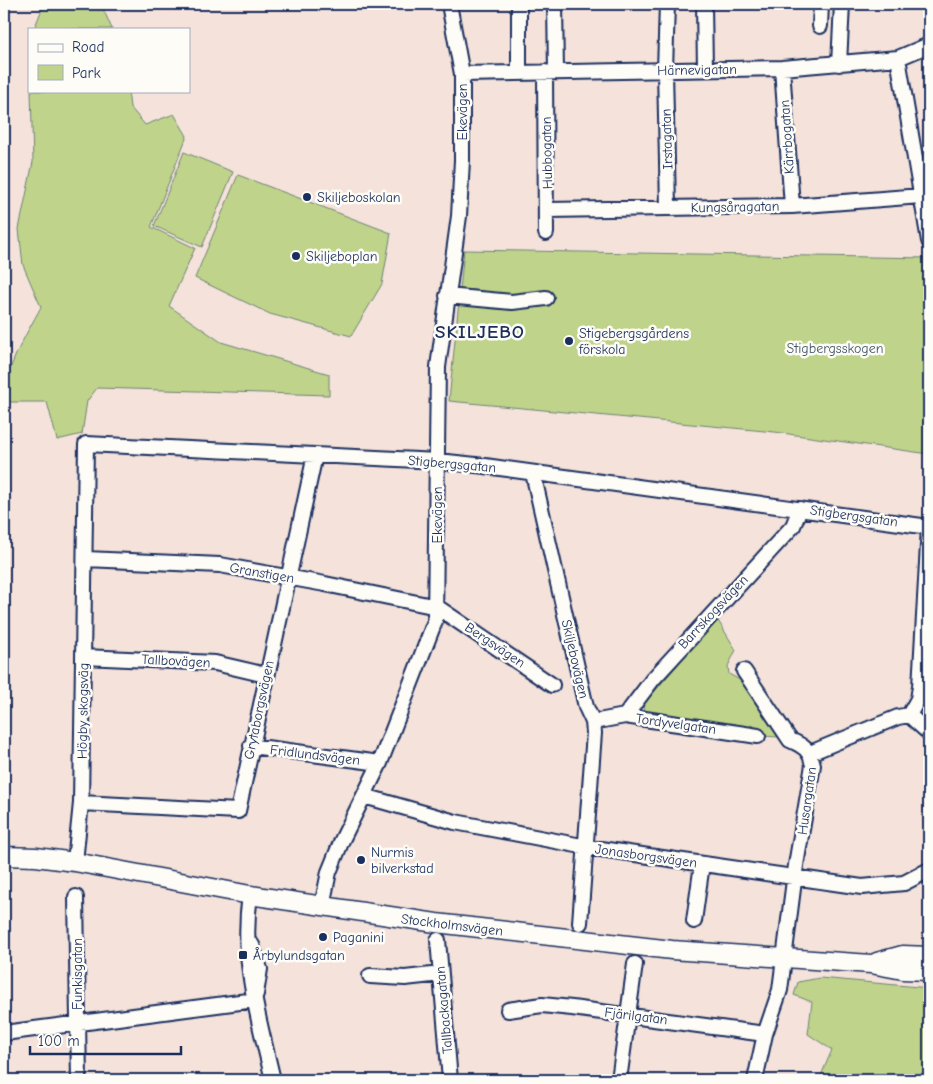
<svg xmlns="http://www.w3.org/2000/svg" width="933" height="1084" font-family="'Comic Neue',sans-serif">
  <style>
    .green { fill: #bfd48a; stroke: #6d8274 }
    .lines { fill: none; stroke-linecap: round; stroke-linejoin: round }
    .minor-casing { stroke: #1b2f5e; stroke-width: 18 }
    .major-casing { stroke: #1b2f5e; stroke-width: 21 }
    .minor { stroke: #fdfcf7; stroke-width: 14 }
    .major { stroke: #fdfcf7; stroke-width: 18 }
    .poi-dot { fill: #1b2f5e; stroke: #fdfcf7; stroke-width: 2 }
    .labels { text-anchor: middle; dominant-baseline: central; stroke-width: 5; stroke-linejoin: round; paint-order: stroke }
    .street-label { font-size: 14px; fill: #1b2f5e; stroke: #fdfcf7 }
    .poi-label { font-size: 14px; fill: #1b2f5e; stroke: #fdfcf7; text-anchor: start }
    .park-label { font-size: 14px; fill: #445869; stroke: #fdfcf7 }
    .district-label { font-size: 19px; font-weight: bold; letter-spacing: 1px; fill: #1b2f5e; stroke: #fdfcf7 }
  </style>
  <rect width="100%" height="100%" fill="#f4e2db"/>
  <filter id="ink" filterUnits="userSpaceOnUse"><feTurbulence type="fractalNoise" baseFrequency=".02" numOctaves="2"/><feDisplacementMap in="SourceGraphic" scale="10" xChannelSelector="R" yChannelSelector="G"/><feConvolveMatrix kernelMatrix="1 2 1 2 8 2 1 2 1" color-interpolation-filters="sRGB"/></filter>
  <g filter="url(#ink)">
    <path class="green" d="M44 4H101L112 29H34Z
      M31 91H128L130 107 145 125 174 114 187 136 151 227 195 248 169 306 221 342 329 374V395L97 388 87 401 82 434 57 440 47 402H4C4 369 25 337 41 307L23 265 19 229 33 162Z
      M184 152 233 172 202 247 154 226Z
      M238 175 391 233 382 284 351 336 270 314 195 278Z
      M464 250 929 258V454L775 432 449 401Z
      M717 619 736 650 728 666 729 674 745 683 779 737 761 736V730L751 725 743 732 645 715 643 705Z
      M820 978 929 988V1080H819L832 1050 808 1034 812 1002 794 995 798 982Z"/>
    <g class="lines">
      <g class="minor-casing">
        <path id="minor" d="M519 4V72
          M555 4 556 72
          M667 4 665 70 668 208
          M704 4 705 69
          M820 26 821 4
          M898 58 929 241
          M839 64 842 4
          M782 68 792 206
          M545 72 546 233
          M462 74 782 68 898 58 929 45
          M548 210 792 206 921 196
          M447 296 512 302 546 298
          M533 473 586 707 593 722 594 733 580 923
          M929 527 920 687 918 699 909 715 929 733
          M86 559 220 565 325 584 437 607 552 685
          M84 657 215 663 266 675
          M744 671 790 740C804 746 810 750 813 765L796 865 780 990 765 1034 755 1080
          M625 716 653 679 793 526 800 509
          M593 722 625 716 758 736
          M251 746 380 763
          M810 753 898 717 909 715
          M364 796 455 822 587 847 862 887 904 883 929 870
          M81 803 238 811 315 455
          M75 862 81 803 86 444 438 461 485 466 929 527
          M250 895C240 959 259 1019 273 1080
          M76 897 79 1080
          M322 906 329 872 342 840 380 763 435 621 438 367 459 216 462 160V74L449 4
          M694 921 702 864
          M438 940 450 1080
          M252 945 260 969 256 994
          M370 976 405 978 441 974
          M508 1010 542 1005 572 1008 765 1034
          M4 1033 255 1000
          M619 1080 635 964"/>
      </g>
      <g class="major-casing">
        <path id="major" d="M4 856 36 857 75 862 250 895 436 923 672 950 871 964 903 970 929 971
          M877 962 903 955 929 956"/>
      </g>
      <use href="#minor" class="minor"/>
      <use href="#major" class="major"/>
    </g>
  </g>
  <g class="poi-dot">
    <circle cx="307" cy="197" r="5"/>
    <circle cx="296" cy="256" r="5"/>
    <circle cx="569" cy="341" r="5"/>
    <circle cx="361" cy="860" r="5"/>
    <circle cx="323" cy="937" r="5"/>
    <rect x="238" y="950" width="10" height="10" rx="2.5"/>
  </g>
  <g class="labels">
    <g class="street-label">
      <text transform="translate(697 70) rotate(-1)">Härnevigatan</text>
      <text transform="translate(462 112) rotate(-90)">Ekevägen</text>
      <text transform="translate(787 137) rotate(-94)">Kärrbogatan</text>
      <text transform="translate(667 139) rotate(-92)">Irstagatan</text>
      <text transform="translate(547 153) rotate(-91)">Hubbogatan</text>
      <text transform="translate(735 207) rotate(-1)">Kungsåragatan</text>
      <text transform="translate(452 464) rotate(5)">Stigbergsgatan</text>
      <text transform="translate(437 515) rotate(-90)">Ekevägen</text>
      <text transform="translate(854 516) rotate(8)">Stigbergsgatan</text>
      <text transform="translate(262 573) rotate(10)">Granstigen</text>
      <text transform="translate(713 612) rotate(-47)">Barrskogsvägen</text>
      <text transform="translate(495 645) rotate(34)">Bergsvägen</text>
      <text transform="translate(575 659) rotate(77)">Skiljebovägen</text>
      <text transform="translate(176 661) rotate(3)">Tallbovägen</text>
      <text transform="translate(259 710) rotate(-78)">Grytaborgsvägen</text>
      <text transform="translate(83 711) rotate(-89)">Högby skogsväg</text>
      <text transform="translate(676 724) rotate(8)">Tordyvelgatan</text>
      <text transform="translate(315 755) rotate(7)">Fridlundsvägen</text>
      <text transform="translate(807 801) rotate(-82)">Husargatan</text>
      <text transform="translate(646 856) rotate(8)">Jonasborgsvägen</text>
      <text transform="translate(452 925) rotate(7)">Stockholmsvägen</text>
      <text transform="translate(77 974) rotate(-90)">Funkisgatan</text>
      <text transform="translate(444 1010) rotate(-95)">Tallbackagatan</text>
      <text transform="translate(636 1016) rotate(7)">Fjärilgatan</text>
    </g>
    <g class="poi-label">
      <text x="317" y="197">Skiljeboskolan</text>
      <text x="306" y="256">Skiljeboplan</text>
      <text x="579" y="333">Stigebergsgårdens<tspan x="579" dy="16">förskola</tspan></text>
      <text x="371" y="852">Nurmis<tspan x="371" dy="16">bilverkstad</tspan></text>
      <text x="333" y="937">Paganini</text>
      <text x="253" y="955">Årbylundsgatan</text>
    </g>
    <g class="park-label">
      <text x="835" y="348">Stigbergsskogen</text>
    </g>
    <g class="district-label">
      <text x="480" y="332">SKILJEBO</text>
    </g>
  </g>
  <rect width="933" height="1084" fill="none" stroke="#fdfcf7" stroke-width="20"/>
  <rect x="10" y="10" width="913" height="1064" fill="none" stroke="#1b2f5e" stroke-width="2" filter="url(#ink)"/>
  <rect x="28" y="28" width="162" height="65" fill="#fdfcf7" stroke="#a3aaba"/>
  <rect x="38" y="44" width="25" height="8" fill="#fdfcf7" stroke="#a3aaba"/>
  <text x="72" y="52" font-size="15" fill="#1b2f5e">Road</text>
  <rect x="38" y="65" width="25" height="15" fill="#bfd48a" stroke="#a3aaba"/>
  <text x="72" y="78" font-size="15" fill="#1b2f5e">Park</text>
  <path d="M30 1046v8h151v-8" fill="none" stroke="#1b2f5e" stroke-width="2.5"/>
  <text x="38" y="1046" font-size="15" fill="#1b2f5e" stroke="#fdfcf7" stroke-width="4" paint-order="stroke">100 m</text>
</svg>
